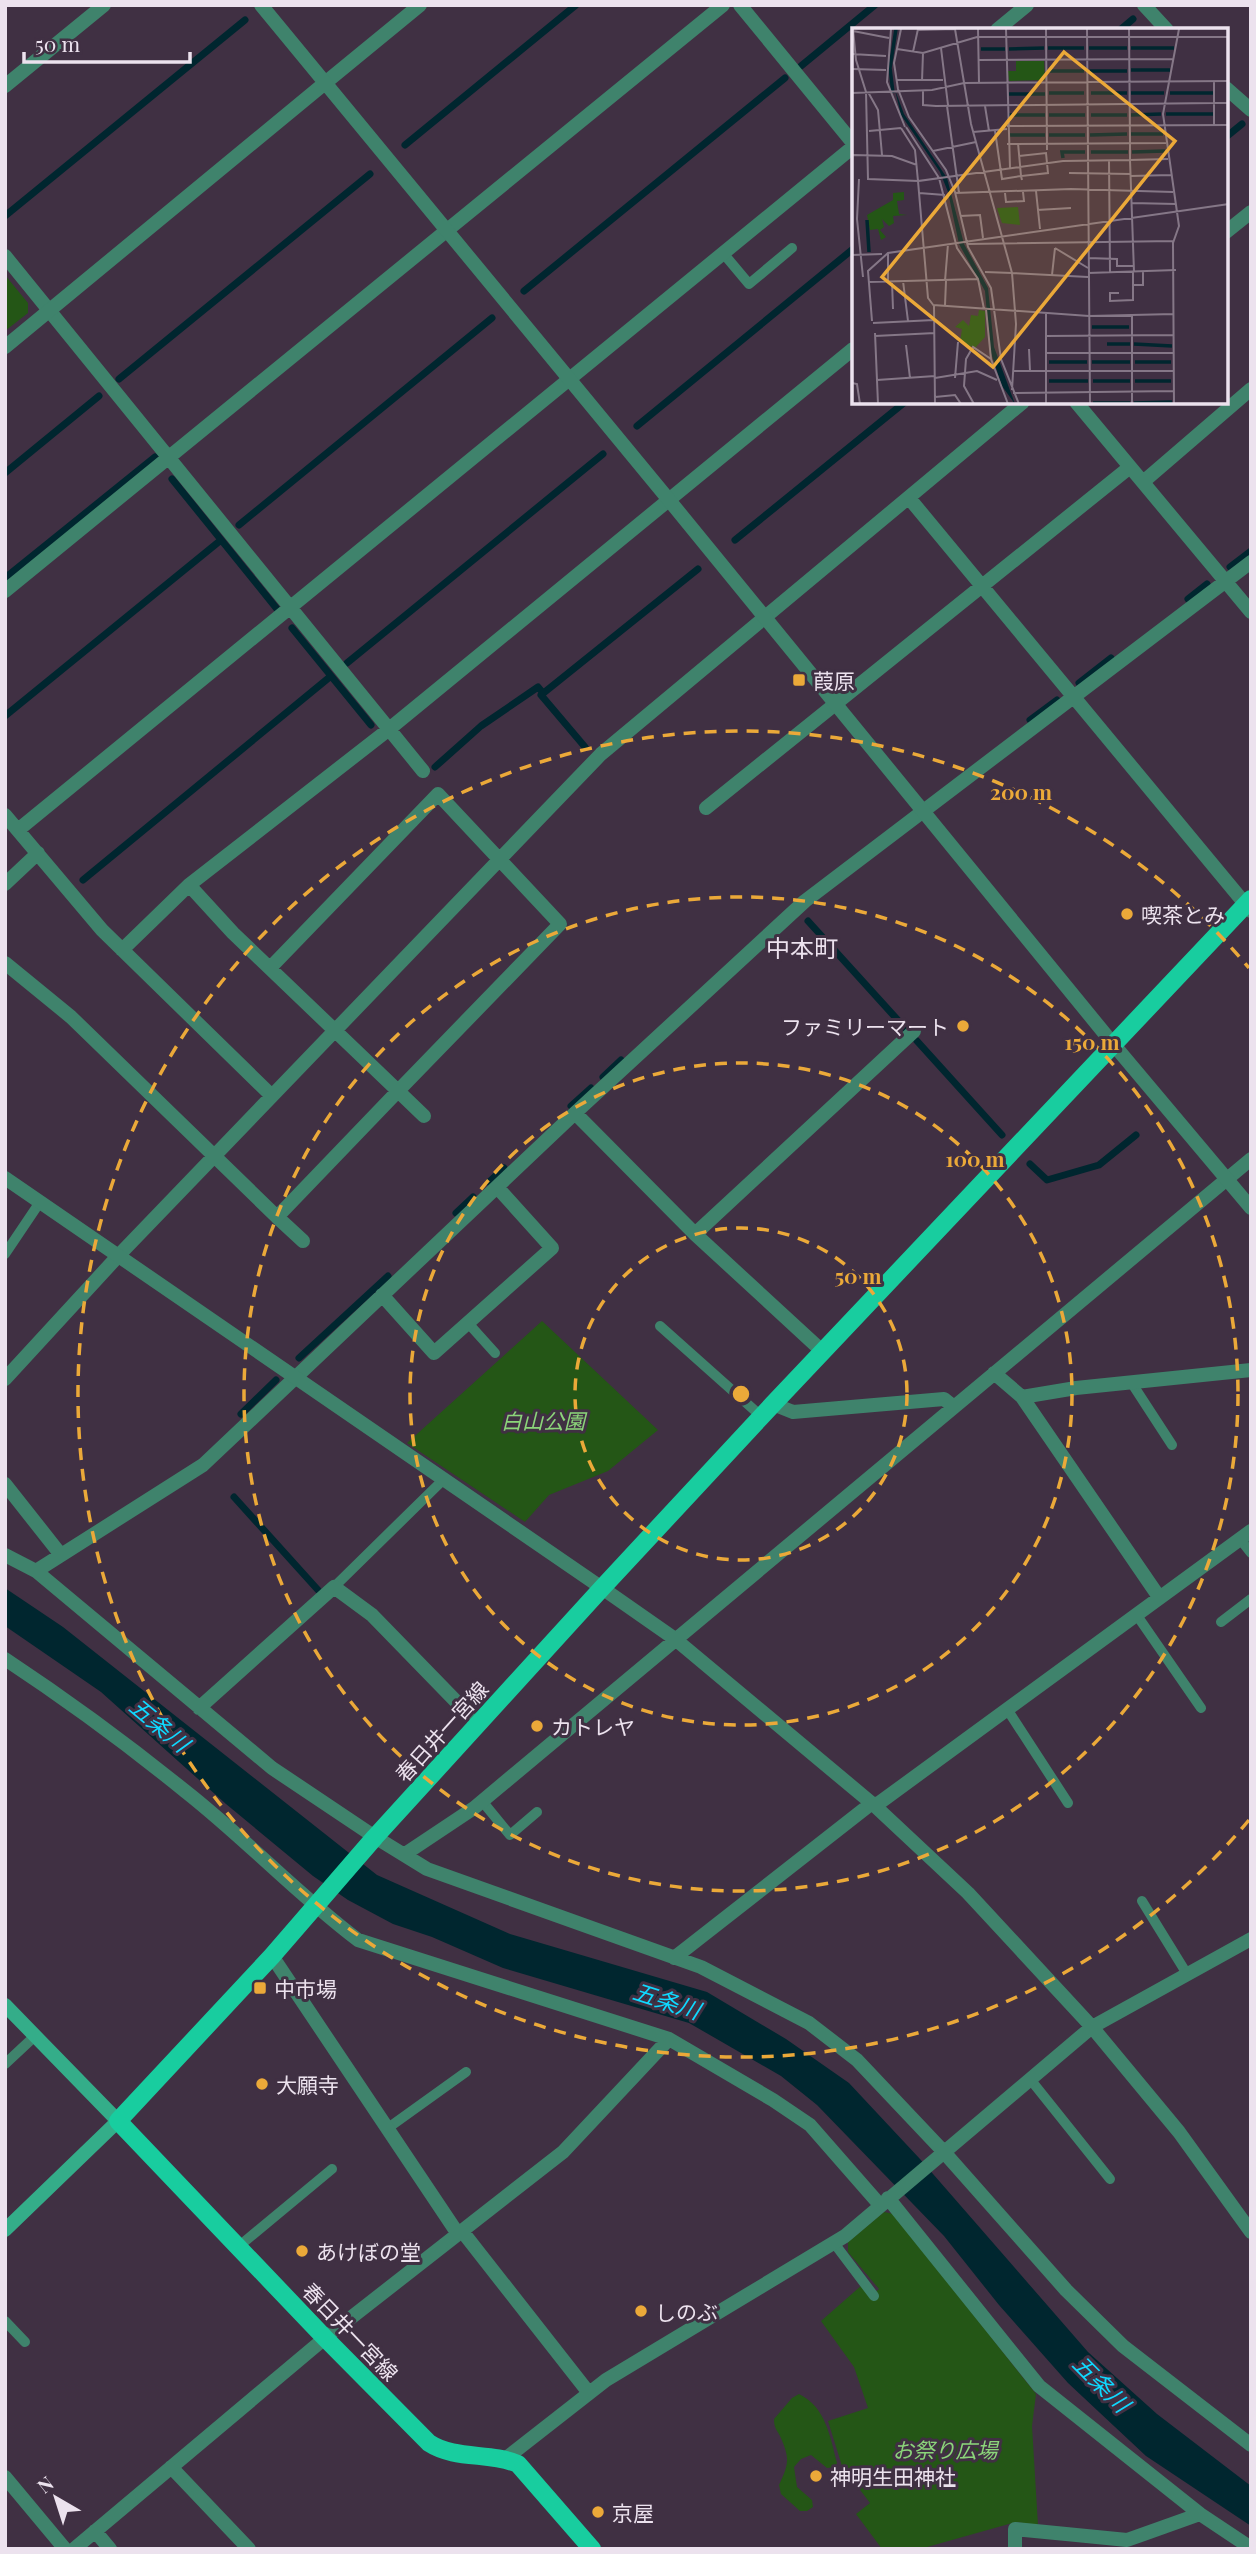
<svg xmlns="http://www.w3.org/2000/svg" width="1256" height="2554" font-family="'Playfair Display','Noto Sans JP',serif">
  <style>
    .green { fill: #245616 }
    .water { fill: #00262f }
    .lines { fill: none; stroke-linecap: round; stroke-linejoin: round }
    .stream { stroke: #00262f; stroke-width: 7 }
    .service { stroke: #3f836c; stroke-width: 10 }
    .minor { stroke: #3f836c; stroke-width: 14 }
    .tertiary { stroke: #3f836c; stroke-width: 14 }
    .secondary { stroke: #34ad89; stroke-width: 14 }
    .primary { stroke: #18cd9f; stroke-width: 18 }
    .ring { fill: none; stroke: #eba939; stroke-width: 3.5; stroke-dasharray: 12 9 }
    .poi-dot { fill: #eba939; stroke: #403043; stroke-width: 2.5 }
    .labels { text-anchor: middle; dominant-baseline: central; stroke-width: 6; stroke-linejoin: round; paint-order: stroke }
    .poi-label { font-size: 21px; fill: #ece2ee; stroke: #403043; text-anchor: start }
    .park-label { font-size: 21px; font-style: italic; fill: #8bd57a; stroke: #403043 }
    .street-label { font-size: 21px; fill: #ece2ee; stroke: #403043 }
    .water-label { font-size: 23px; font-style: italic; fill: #0fd9ff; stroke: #403043 }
    .quarter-label { font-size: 24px; fill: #ece2ee; stroke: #403043 }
    .inset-river { fill: none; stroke: #00262f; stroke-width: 3.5 }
    .inset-road { fill: none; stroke: #857787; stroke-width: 2 }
    .view { fill: #eba939; fill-opacity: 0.15; stroke: #eba939; stroke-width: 3.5 }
    .inset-edge { fill: none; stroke: #ece2ee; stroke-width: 3.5 }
    .centre { fill: #eba939; stroke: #403043; stroke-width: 3.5 }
    .ring-label { font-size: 21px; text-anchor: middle; font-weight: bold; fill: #eba939; stroke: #403043; stroke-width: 6; stroke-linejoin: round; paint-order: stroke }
  </style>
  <rect width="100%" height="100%" fill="#403043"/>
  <path class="green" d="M5 275 28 303V313L5 331Z
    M542 1321 658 1430 608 1471 549 1495 525 1522 407 1443Z
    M884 2212 894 2214 1036 2394 1032 2426 1038 2525 1016 2522 920 2549H882L856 2514 870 2503 842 2466 828 2421 868 2408 854 2367 821 2321 862 2285 870 2296 879 2289 848 2252V2242Z
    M799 2394C826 2407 830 2437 837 2463L835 2467 827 2468 811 2455 801 2459 794 2467 797 2487 812 2500 813 2507 807 2511H800L781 2494 779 2485C789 2464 790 2458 780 2436 776 2429 774 2427 774 2419L792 2398Z"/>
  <path class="water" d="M5 1588 63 1627 377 1875 510 1934 707 1992 786 2039 849 2083 920 2159 1088 2352 1157 2414 1251 2486V2526L1146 2456 1068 2383 999 2305 944 2236 817 2105 781 2076 689 2023 503 1968 432 1937 393 1924 348 1900 313 1876 226 1804 101 1692 5 1626Z"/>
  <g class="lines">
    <path class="stream" d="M1120 30 1133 19
      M801 66 875 5
      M1226 137 1242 124
      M405 145 576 5
      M5 216 245 20
      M524 291 785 78
      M119 379 370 174
      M637 426 853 249
      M5 473 99 396
      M172 479 277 609
      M239 525 492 318
      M735 540 905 402
      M1230 567 1251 551
      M5 578 155 457
      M1188 599 1207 584
      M292 628 371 725
      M347 663 603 454
      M1079 683 1111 658
      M5 716 221 540
      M1030 720 1057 700
      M585 747 541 695 698 569
      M435 767 481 726 538 687 543 693
      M83 880 331 676
      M808 921 905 1028
      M917 1041 1002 1135
      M603 1077 621 1060
      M571 1106 591 1088
      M1030 1164 1047 1180 1099 1165 1136 1135
      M489 1182 504 1168
      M456 1213 473 1197
      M299 1358 388 1276
      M241 1414 276 1380
      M234 1497 318 1590"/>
    <path class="service" d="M723 253 749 284 792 248
      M5 1254 40 1202
      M468 1323 495 1353
      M660 1326 761 1416
      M1131 1382 1172 1445
      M1240 1539 1251 1553
      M334 1587 444 1479
      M1136 1614 1201 1708
      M1221 1622 1251 1599
      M1007 1709 1068 1803
      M482 1801 510 1835 537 1812
      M1142 1901 1187 1974
      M5 2064 35 2036
      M1030 2079 1110 2179
      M388 2128 466 2072
      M834 2243 874 2296
      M238 2247 332 2169
      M5 2321 25 2342"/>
    <path class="minor" d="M740 5 853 143
      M1144 5 1167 30
      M997 30 1027 5
      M325 83 420 5
      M5 86 104 5
      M1226 88 1251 110
      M1226 232 1251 212
      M5 256 423 771
      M1076 402 1251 612
      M1143 482 1251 389
      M909 498 1251 911
      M5 591 723 5
      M706 808 1130 467
      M5 815 102 930 272 1096
      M18 830 853 147
      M5 884 38 853
      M122 950 189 885 388 730 853 349
      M5 963 71 1017 277 1217 398 1091 233 933 189 885
      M270 968 438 794 560 924 398 1091 424 1116
      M575 1113 695 1234 822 1351
      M277 1217 303 1241
      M695 1234 914 1031
      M382 1295 434 1353 552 1248 497 1187
      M994 1373 1022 1397 1159 1597
      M5 1379 119 1255 601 754 1023 402
      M1022 1397 1076 1388 1251 1370
      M773 1404 793 1412 944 1399 954 1407
      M5 1484 61 1555
      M5 1555 36 1571 272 1768 375 1837 427 1869 701 1967 809 2023 857 2060 943 2151 1066 2290 1123 2346 1251 2445
      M36 1571 203 1465 575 1113 805 901 1251 562
      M602 1588 675 1639 875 1806 968 1893 1092 2027 1179 2132 1251 2232
      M5 1659C67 1700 127 1744 185 1791 245 1838 297 1894 358 1940L669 2039 773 2100 810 2125 880 2205
      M199 1708 334 1587 372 1615 478 1724
      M875 1806 1251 1531
      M405 1854 474 1808 1251 1159
      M272 1956 458 2234
      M674 1958 872 1803
      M888 2198 1039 2386 1200 2514 1251 2548
      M462 2231 589 2393
      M505 2459 606 2380 845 2236 1092 2027 1251 1939
      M171 2467 249 2549
      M5 2477 65 2549
      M95 2531 110 2549
      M74 2549 325 2338 563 2152 669 2039
      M1015 2549V2529L1127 2540 1200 2514"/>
    <path class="tertiary" d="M261 5 669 500 1114 1045 1251 1208
      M5 347 325 83
      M5 1178 602 1588"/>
    <path class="secondary" d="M5 2005 118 2121 5 2230"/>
    <path class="primary" d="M592 2549 518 2464C490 2452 455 2460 429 2443L325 2338 118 2121 272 1956 375 1837 602 1588 773 1404 1251 899"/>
  </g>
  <g class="ring">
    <circle cx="741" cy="1394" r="166"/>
    <circle cx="741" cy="1394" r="331"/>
    <circle cx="741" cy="1394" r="497"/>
    <path d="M1249 1820A663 663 0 1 1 1249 968"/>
  </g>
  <g class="poi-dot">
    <rect x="792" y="673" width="14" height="14" rx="3.5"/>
    <circle cx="1127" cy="914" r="7"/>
    <circle cx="963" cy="1026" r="7"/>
    <circle cx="537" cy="1726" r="7"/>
    <rect x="253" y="1981" width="14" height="14" rx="3.5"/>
    <circle cx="262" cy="2084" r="7"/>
    <circle cx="302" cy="2251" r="7"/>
    <circle cx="641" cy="2311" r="7"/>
    <circle cx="816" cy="2476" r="7"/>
    <circle cx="598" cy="2512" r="7"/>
  </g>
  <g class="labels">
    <g class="poi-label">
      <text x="813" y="680">葭原</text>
      <text x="1141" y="914">喫茶とみ</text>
      <text x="949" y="1026" text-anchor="end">ファミリーマート</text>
      <text x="551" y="1726">カトレヤ</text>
      <text x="274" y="1988">中市場</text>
      <text x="276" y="2084">大願寺</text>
      <text x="316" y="2251">あけぼの堂</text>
      <text x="655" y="2311">しのぶ</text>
      <text x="830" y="2476">神明生田神社</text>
      <text x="612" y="2512">京屋</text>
    </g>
    <g class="park-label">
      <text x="543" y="1420">白山公園</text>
      <text x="945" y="2449">お祭り広場</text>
    </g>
    <g class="street-label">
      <text transform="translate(441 1731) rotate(-48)">春日井一宮線</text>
      <text transform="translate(351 2331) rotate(46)">春日井一宮線</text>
    </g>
    <g class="water-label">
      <text transform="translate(160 1724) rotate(40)">五条川</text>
      <text transform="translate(667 2000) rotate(18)">五条川</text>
      <text transform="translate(1102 2383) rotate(45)">五条川</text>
    </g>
    <g class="quarter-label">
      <text x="802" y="947">中本町</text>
    </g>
  </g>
  <g transform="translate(852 28)">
    <rect width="376" height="376" fill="#403043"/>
    <path d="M164 33H192L193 52 157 53 156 43H164ZM52 164V172L45 173 47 186 55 187 41 188 42 195 37 198 30 191 32 199 28 202 34 209 29 212 26 201 18 202 15 187 41 172V165ZM166 179 168 197 150 195 145 180ZM127 282 133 283V309L123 320 108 314 110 301 103 299 111 292 117 298 119 287 126 288Z" fill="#245616"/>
    <path d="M43 62 52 86 95 150 112 216 136 260 142 319 163 376 150 358 138 322 133 263 107 216 96 164 88 144 49 87Z" fill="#00262f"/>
    <path class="inset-river" d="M196 20H232M237 20H275M279 20H322M129 21H153M157 21 192 20M279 42H318M197 43H232M238 43H275M41 65 38 40 44 1M197 65H232M239 65H275M279 65H312M318 65H361M157 66H193M314 86H361M157 87H193M197 87H233M239 87H275M279 87 309 86M279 106H311M158 107H193M197 107H233M238 107 275 106M239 124H276M280 124 313 123M211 130 210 124H233M15 192 17 224M240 299H277M255 316H278M282 316 320 318M197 334H235M240 334H278M283 334H319M197 353H236M241 353H278M283 353H319M241 375H278M282 375 320 374"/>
    <path class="inset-road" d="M1 1 4 32 14 64 16 151 66 153 76 270 82 278 83 376M39 1 35 54 53 99M49 1 42 35 46 61 57 89 94 142 103 164 116 219 139 260 149 331 167 376M103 1 119 96 160 245 164 296 160 362M126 1 127 55M154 1 158 140M194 1 195 122M235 1 238 376M277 1 278 115M66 2 103 1M1 3 37 10M89 20 96 77M45 21 71 25 125 9H377M61 24 66 1M0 26 34 28M127 32 322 31M0 41 34 42M44 52H91M70 53 71 25M71 62V77L84 78 362 75V53M16 64 26 82 30 127M0 65 80 62 112 55 377 53M95 78 107 165M133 78 137 103M362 97V75H377M155 98 377 97M54 99 87 150 105 220 126 251 132 281M49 100 63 122 66 153 211 133 278 132V115M17 103 49 100M143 103 150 151 169 148 166 115M121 104 155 101M155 116 314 115M0 118V144M81 123 124 114M1 127 40 128 65 137M167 128 194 125 196 145 169 148 170 152M257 132 258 244M217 145 279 146M279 148 319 147M7 151 5 191 11 249M184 163 188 201M67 165 93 167M103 165 219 161 321 164M153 165 154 174 172 173 171 164M279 175 324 176M185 182 219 180M108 188 128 187 131 210M116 216 322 213M203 220 236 240M36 226V254M0 227 30 226M236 230 265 231V238H281M133 244 160 245M282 244 278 132 316 131M160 245 236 249M236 245 324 242M200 247 203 220M51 253 56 293M93 253 96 216M17 254 126 251M40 254 41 281M281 257H291V244M267 265H258V273L281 272V244M81 277 237 288 322 286M93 277 94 253M134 281 139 331 156 376M194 286V376M280 287V376M20 293 16 243 36 225 377 176M21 295 82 292M23 305 26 376M23 308 83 305M194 308 322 307M54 317 58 350M177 321 178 343M195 325H322M161 343H322M83 350 125 343 145 352M103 350 106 314M25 352 83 348M0 355 5 356 8 376M161 365 322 363M83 369 103 367 109 376M122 376 112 358 114 331 121 319 139 331M322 376 321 215 327 198 311 86 327 1"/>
    <path class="view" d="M212 24 323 113 141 339 30 249Z"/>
    <rect width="376" height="376" class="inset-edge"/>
  </g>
  <circle cx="741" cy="1394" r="10" class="centre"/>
  <g class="ring-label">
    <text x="1021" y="800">200 m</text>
    <text x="1092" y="1050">150 m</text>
    <text x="975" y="1167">100 m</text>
    <text x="858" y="1284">50 m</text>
  </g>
  <rect width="1256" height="2554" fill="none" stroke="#ece2ee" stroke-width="14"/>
  <g transform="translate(56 2498) rotate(321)" stroke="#403043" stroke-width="5" paint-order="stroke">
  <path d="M0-5L12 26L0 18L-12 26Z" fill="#ece2ee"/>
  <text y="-10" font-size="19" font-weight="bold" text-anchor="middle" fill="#ece2ee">N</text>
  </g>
  <path d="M24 52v10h166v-10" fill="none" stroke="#ece2ee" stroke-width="3.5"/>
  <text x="35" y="52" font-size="21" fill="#ece2ee" stroke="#403043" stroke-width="5" paint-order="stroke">50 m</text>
</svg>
